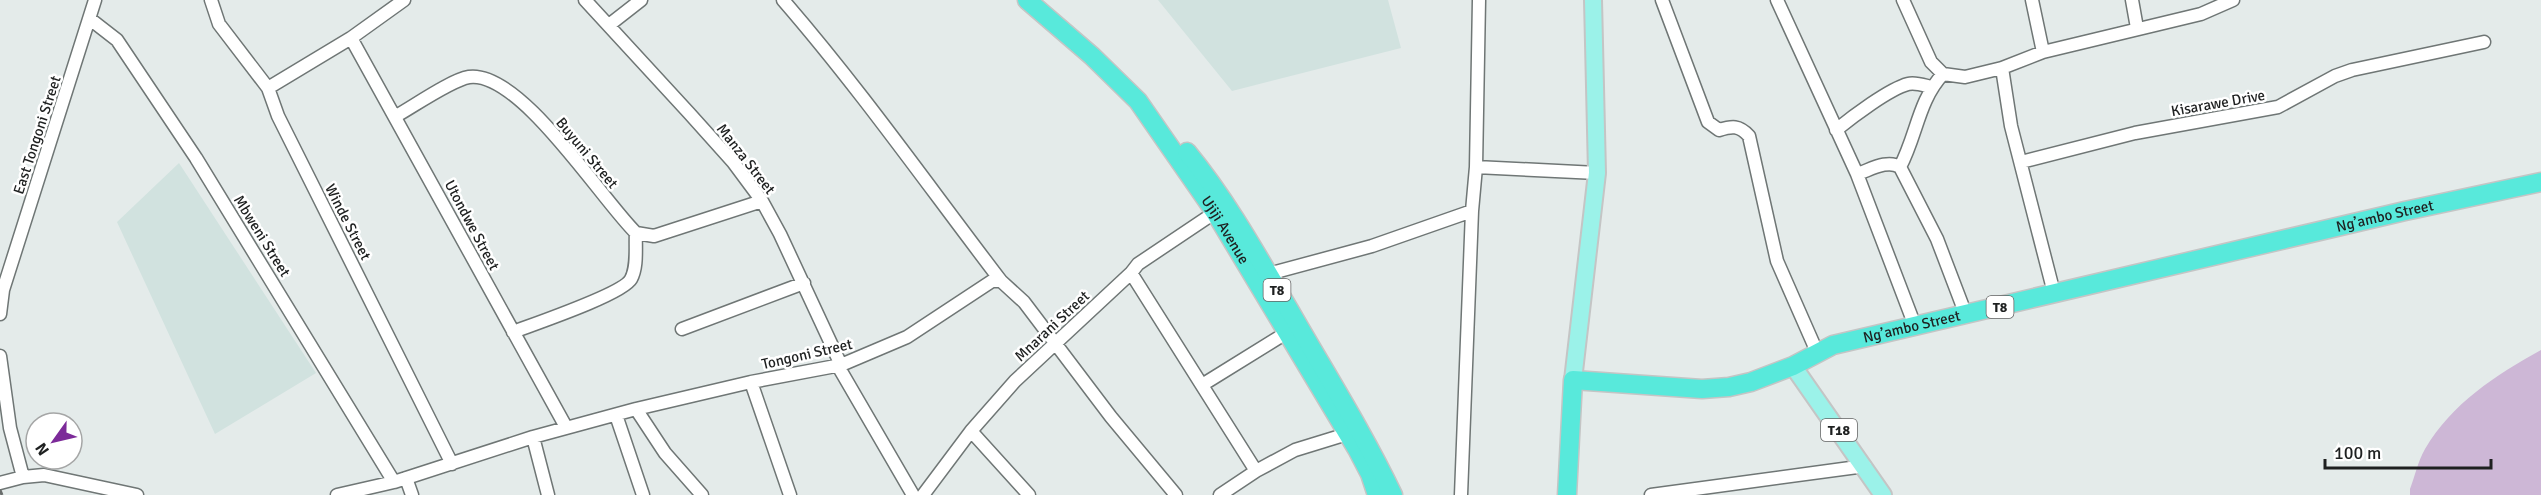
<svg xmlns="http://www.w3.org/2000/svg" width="2541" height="495" font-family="Signika,sans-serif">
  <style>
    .built { fill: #d1e2df }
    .green { fill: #cdb7d6 }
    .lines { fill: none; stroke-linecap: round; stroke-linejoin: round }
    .minor-casing { stroke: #6f7675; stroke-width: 15 }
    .major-casing { stroke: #c4c5c5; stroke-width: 20 }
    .highway-casing { stroke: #c4c5c5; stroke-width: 21 }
    .minor { stroke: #fff; stroke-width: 12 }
    .major { stroke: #9bf2e9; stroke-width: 16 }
    .highway { stroke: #58e9db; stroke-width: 18 }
    .rail { stroke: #696d6c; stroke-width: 3; stroke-dasharray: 10 10; stroke-linecap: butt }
    .labels { text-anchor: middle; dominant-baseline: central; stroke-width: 5; stroke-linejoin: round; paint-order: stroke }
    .shield { fill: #fff; stroke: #626363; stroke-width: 1.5 }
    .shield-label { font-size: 14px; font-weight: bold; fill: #1e2020 }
    .street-label { font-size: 15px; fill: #1e2020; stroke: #fff }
  </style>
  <rect width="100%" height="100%" fill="#e4ebea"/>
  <path class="built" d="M1158 0H1388L1401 48 1232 91Z
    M179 163 316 373 215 434 117 222Z"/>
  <path class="green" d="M2541 350V495H2410V489C2415 476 2418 461 2425 449 2452 403 2496 375 2541 350Z"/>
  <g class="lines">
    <g class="minor-casing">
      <path id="minor" d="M211 0 219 24 268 88 278 116 452 464
        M585 0 689 113 733 162 762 201 780 234 841 365
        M783 0C861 90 929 187 1001 281
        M1662 0 1708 122 1719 130C1732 126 1739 125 1749 136L1777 261 1817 352
        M1777 0 1857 174 1915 326
        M1903 0 1931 62 1943 74 1965 77 2002 68 2043 52 2201 14 2233 0
        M2032 0 2043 52
        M2132 0 2137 28
        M90 19 117 40 196 158 394 482
        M609 25 641 0
        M351 38 566 427
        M2002 68 2011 126 2054 293
        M268 88 351 38 404 0
        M396 116C414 106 451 80 469 77 520 70 601 199 636 233L654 236 762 201
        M1836 130C1852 117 1889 89 1908 84 1915 82 1923 85 1931 87
        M2021 162 2135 133 2278 107 2335 76 2352 70 2484 42
        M1476 167 1597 173
        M1900 167C1917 135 1918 101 1943 74
        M1857 174C1870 170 1887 159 1900 167L1937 239 1966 315
        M1131 273 1256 471
        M1261 276 1372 246 1472 211
        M0 314 3 290 95 0
        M682 329 804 283
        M513 332C534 324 623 294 631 279 638 266 635 247 636 233
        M0 356 10 428 23 477
        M838 366 913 495
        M751 382 790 495
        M1202 385 1286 333
        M636 409 665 453 702 495
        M616 415 643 495
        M971 431 1029 495
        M533 437 548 495
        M406 478 412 495
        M0 483 23 477 44 475 137 495
        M337 495 394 482 533 437 636 409 751 382 841 365 907 337 992 281H1001L1024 302 1111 417 1176 495
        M923 495 971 431 1015 381 1131 273 1138 264 1220 209
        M1220 495 1256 471 1295 450 1347 434
        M1461 495 1472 211 1476 167 1479 0
        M1651 495 1865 466"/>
    </g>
    <g class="major-casing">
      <path id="major" d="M1793 366 1883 495
        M1573 380 1597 173 1593 0"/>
    </g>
    <g class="highway-casing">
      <g id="highway">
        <path id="s1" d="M1027 0 1092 56 1138 101 1215 212 1357 449 1370 474 1377 495"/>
        <path d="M1187 152C1229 203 1261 262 1294 318 1328 377 1364 434 1393 495"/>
        <path id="s2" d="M1567 495 1573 380 1702 389 1729 387 1751 382 1793 366 1833 345 2405 211 2541 182"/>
      </g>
    </g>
    <use href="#minor" class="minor"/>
    <use href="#major" class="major"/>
    <use href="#highway" class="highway"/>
    <path class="rail" d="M0 490 2 495"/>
  </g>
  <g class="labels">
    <g class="shield">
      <rect x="1263.5" y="279" width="27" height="22" rx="4.5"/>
      <rect x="1986.5" y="296" width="27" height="22" rx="4.5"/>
      <rect x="1821" y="419" width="36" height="22" rx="4.5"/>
    </g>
    <g class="shield-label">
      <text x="1277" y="290">T8</text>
      <text x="2000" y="307">T8</text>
      <text x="1839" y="430">T18</text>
    </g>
    <g class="street-label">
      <text transform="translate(2218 103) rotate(-10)">Kisarawe Drive</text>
      <text transform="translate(37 135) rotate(-72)">East Tongoni Street</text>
      <text transform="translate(587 153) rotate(50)">Buyuni Street</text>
      <text transform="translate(746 159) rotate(52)">Manza Street</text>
      <text stroke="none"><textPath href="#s2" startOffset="951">Ng’ambo Street</textPath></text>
      <text transform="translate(348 222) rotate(63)">Winde Street</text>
      <text transform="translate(472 225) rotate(62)">Utondwe Street</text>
      <text stroke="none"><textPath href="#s1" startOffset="306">Ujiji Avenue</textPath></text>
      <text transform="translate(262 236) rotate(58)">Mbweni Street</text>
      <text transform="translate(1052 326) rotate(-43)">Mnarani Street</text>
      <text stroke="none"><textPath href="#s2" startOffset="465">Ng’ambo Street</textPath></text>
      <text transform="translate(807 354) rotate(-13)">Tongoni Street</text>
    </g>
  </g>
  <g transform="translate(54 441) rotate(236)"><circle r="28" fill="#ffffff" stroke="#a5a6a6" stroke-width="1.5"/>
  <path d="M0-4.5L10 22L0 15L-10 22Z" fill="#7c2a99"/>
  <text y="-9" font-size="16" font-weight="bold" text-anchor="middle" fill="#1e2020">N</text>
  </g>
  <path d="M2325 459v9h166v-9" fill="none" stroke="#1e2020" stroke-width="3"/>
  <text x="2334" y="459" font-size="18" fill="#1e2020" stroke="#ffffff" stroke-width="4.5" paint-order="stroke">100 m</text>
</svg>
